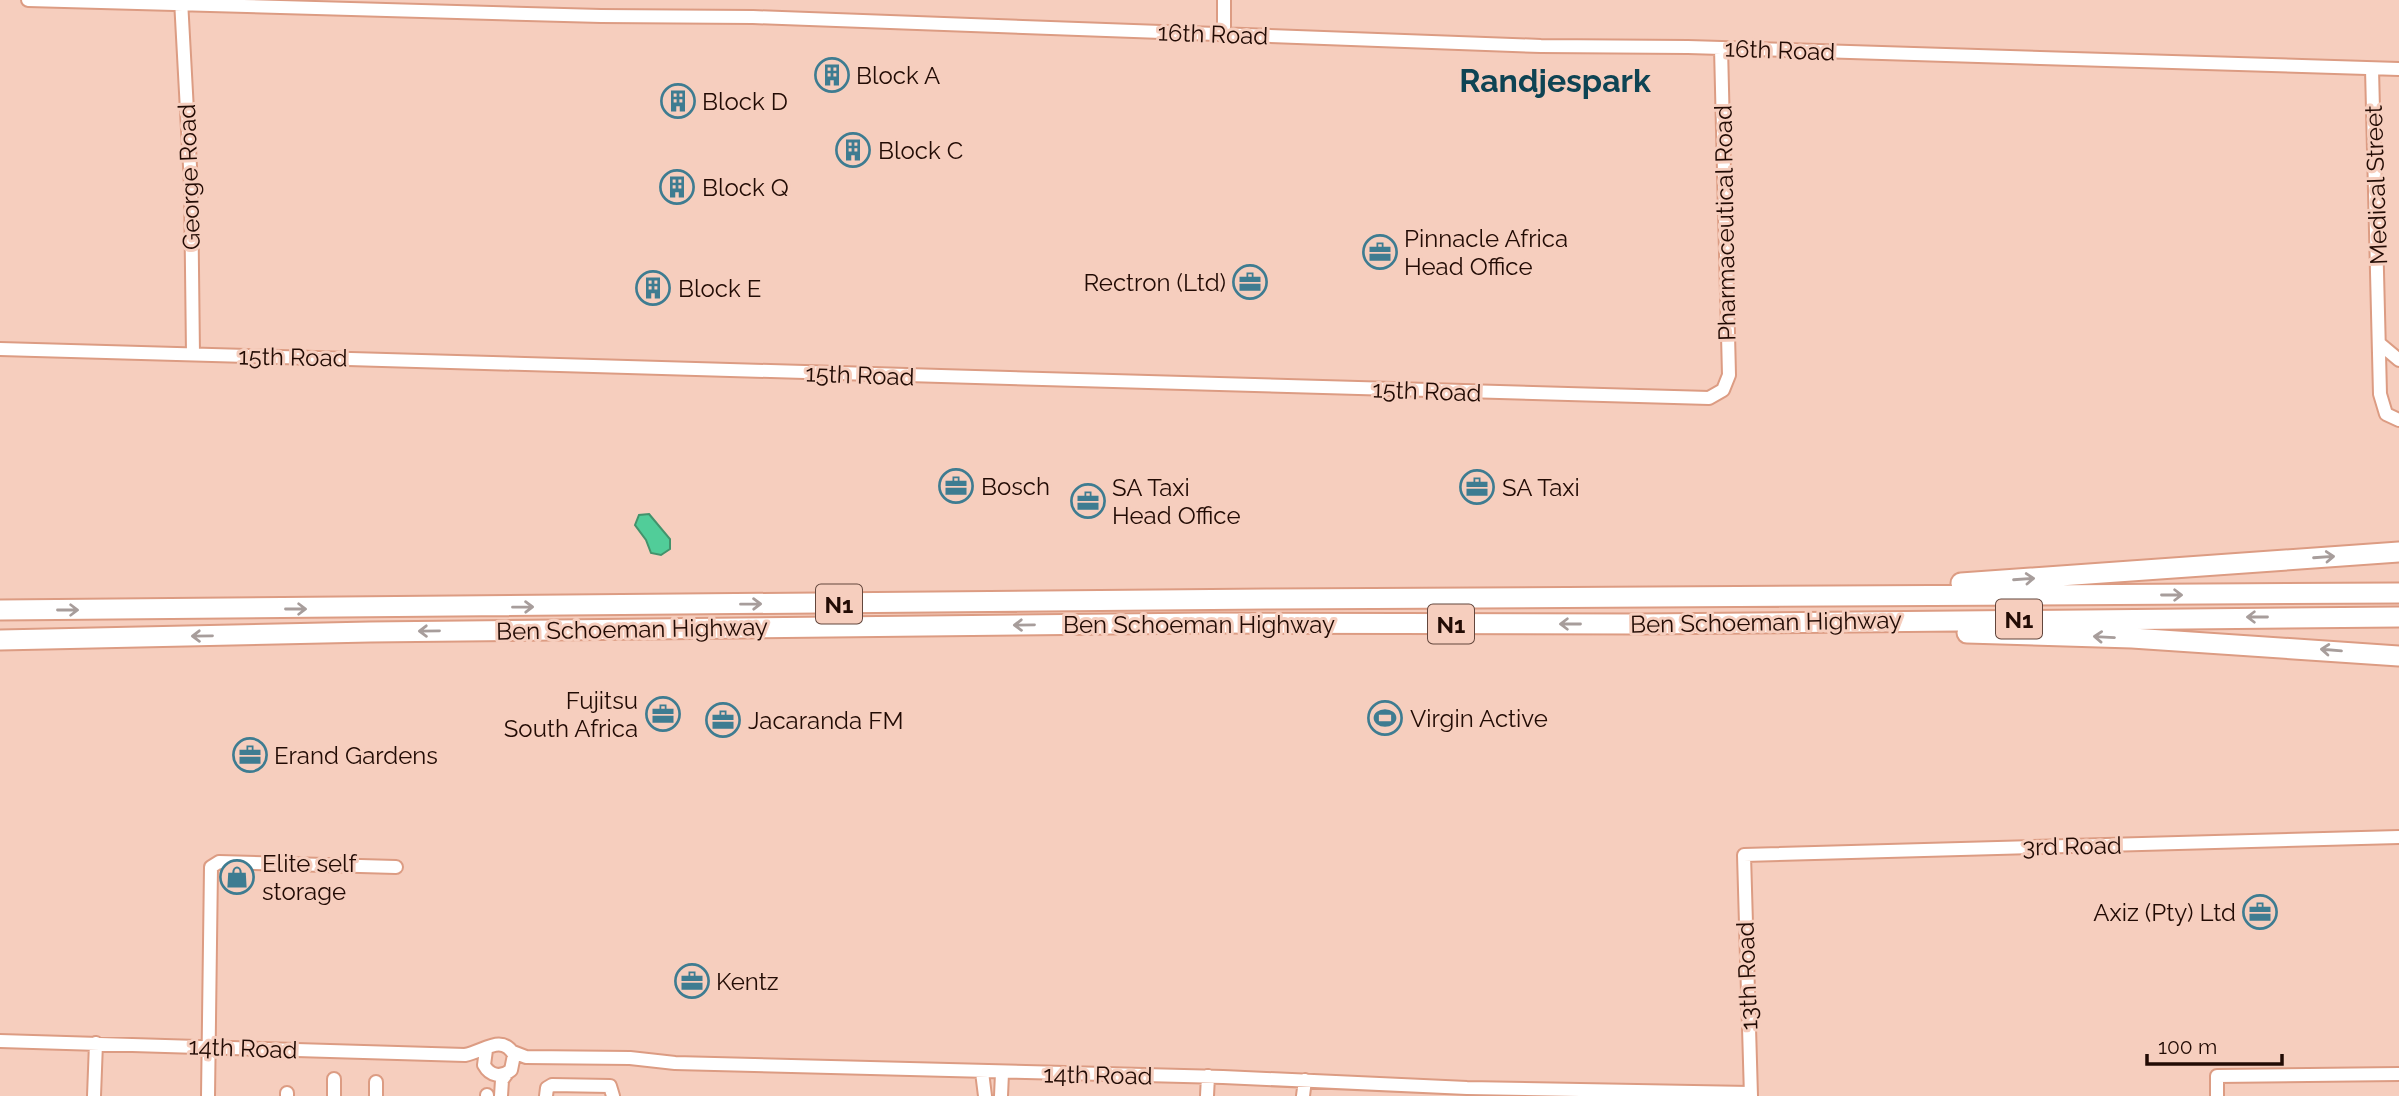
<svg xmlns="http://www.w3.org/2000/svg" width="2399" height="1096" font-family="Raleway,sans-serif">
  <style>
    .water { fill: #51cd99; stroke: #43936c; stroke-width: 2 }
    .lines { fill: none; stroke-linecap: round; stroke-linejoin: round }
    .minor-casing { stroke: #dc9c83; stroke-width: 16 }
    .highway-casing { stroke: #dc9c83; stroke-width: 23 }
    .minor { stroke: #fff; stroke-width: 12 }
    .highway { stroke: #fff; stroke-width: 19 }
    .oneway { stroke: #a79d9b }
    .labels { text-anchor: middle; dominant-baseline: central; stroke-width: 6; stroke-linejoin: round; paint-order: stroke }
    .shield { fill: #f6cebe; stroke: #62463c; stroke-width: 2 }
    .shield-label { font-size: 23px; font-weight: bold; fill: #220b04 }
    .street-label { font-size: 24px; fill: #220b04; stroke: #f6cebe }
    .poi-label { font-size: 24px; fill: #220b04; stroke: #f6cebe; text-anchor: start }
    .district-label { font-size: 32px; font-weight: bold; fill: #0e4454; stroke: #f6cebe }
  </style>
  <rect width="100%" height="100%" fill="#f6cebe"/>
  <path class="water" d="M649 514 670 539V549L661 555 651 553 646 540 635 525 639 515Z"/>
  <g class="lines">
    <g class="minor-casing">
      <path id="minor" d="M28 0 601 16 753 17 1541 46 1688 47 2399 69
        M181 0 191 185 193 354
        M1224 0V35
        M2372 69 2380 394 2386 414 2399 420
        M2380 344 2399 360
        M0 349 1709 398 1723 390 1729 375 1721 48
        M0 1041 465 1055C483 1052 502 1033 514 1055L511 1070C501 1078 490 1076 484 1065L486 1050
        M513 1052 526 1057 630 1058 675 1063 1223 1077 1467 1088 1750 1093
        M982 1072 985 1096
        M94 1096 96 1043
        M208 1096 211 867 219 862 396 867
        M287 1096V1093
        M334 1096V1079
        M376 1096V1082
        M487 1096V1095
        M501 1096 502 1080 507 1073
        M546 1096 547 1088 552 1085 610 1086 613 1096
        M1001 1096 1002 1073
        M1207 1096 1208 1076
        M1303 1096 1305 1080
        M1751 1096 1744 855 2399 837
        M2217 1096V1076L2399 1074"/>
    </g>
    <g class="highway-casing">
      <path id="highway" d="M1961 583 2399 552
        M0 610 1267 599 2399 593
        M1967 633 2132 638 2399 656
        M0 640 370 632 1209 623 1639 624 2399 617"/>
    </g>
    <use href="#minor" class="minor"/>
    <use href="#highway" class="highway"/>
  </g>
  <defs><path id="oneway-shaft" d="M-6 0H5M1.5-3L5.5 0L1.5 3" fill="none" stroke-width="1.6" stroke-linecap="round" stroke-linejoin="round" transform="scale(1.75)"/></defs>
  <g class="oneway">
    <use href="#oneway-shaft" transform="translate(2324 557) rotate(-4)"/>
    <use href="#oneway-shaft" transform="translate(2024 579) rotate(-4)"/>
    <use href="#oneway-shaft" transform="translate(2172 595)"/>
    <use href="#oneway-shaft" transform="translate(751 604) rotate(-1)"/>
    <use href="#oneway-shaft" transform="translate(523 607) rotate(-1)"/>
    <use href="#oneway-shaft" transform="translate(296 609)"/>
    <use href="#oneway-shaft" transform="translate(68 610)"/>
    <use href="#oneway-shaft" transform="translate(2257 617) rotate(180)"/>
    <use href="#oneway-shaft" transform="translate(1570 624) rotate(180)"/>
    <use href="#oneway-shaft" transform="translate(1024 625) rotate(179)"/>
    <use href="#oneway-shaft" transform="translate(429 631) rotate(179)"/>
    <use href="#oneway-shaft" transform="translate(202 636) rotate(179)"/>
    <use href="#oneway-shaft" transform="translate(2104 637) rotate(-177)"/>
    <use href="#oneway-shaft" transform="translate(2331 650) rotate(-175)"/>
  </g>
  <defs>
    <g id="building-ring" transform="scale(1.75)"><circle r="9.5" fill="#f6cebe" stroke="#3e7c91" stroke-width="1.5"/><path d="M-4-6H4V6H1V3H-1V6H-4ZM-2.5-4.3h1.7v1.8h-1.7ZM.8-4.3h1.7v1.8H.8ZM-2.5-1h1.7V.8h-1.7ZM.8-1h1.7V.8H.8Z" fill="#3e7c91"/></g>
    <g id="office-ring" transform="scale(1.75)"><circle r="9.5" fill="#f6cebe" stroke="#3e7c91" stroke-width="1.5"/><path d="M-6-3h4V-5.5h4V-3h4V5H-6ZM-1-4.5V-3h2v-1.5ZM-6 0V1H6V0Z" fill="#3e7c91"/></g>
    <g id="stadium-ring" transform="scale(1.75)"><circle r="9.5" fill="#f6cebe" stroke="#3e7c91" stroke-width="1.5"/><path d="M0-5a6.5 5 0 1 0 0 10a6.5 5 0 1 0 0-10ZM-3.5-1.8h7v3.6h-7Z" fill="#3e7c91"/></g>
    <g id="shop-ring" transform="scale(1.75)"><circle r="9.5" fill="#f6cebe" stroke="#3e7c91" stroke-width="1.5"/><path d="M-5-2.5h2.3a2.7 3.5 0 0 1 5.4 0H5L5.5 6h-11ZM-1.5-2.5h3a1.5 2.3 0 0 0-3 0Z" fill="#3e7c91"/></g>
  </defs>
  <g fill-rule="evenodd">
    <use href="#building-ring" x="832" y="75"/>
    <use href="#building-ring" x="678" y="101"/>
    <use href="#building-ring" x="853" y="150"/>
    <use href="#building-ring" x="677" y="187"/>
    <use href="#office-ring" x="1380" y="252"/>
    <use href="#office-ring" x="1250" y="282"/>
    <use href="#building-ring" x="653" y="288"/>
    <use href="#office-ring" x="956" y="486"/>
    <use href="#office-ring" x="1477" y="487"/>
    <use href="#office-ring" x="1088" y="501"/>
    <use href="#office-ring" x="663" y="714"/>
    <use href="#stadium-ring" x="1385" y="718"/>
    <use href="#office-ring" x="723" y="720"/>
    <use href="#office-ring" x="250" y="755"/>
    <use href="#shop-ring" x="237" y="877"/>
    <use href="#office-ring" x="2260" y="912"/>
    <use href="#office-ring" x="692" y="981"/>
  </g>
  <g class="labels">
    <g class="shield">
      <rect x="816" y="584.5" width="46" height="39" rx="5"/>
      <rect x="1996" y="599.5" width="46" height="39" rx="5"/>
      <rect x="1428" y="604.5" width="46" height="39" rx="5"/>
    </g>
    <g class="shield-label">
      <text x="839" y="604">N1</text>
      <text x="2019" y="619">N1</text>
      <text x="1451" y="624">N1</text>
    </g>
    <g class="street-label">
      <text transform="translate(1213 34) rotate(2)">16th Road</text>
      <text transform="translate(1780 50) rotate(2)">16th Road</text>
      <text transform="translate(189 177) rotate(-92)">George Road</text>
      <text transform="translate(2376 185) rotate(-92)">Medical Street</text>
      <text transform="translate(1725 223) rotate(-91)">Pharmaceutical Road</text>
      <text transform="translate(293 357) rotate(1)">15th Road</text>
      <text transform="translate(860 375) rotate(2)">15th Road</text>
      <text transform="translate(1427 391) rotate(2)">15th Road</text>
      <text transform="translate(1766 622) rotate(-1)">Ben Schoeman Highway</text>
      <text x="1199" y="624">Ben Schoeman Highway</text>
      <text transform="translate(632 629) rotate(-1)">Ben Schoeman Highway</text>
      <text transform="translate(2072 846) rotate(-1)">3rd Road</text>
      <text transform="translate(1747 976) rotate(-92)">13th Road</text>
      <text transform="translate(243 1048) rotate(2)">14th Road</text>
      <text transform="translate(1098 1075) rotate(1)">14th Road</text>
    </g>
    <g class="poi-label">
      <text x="856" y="75">Block A</text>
      <text x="702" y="101">Block D</text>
      <text x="878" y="150">Block C</text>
      <text x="702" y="187">Block Q</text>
      <text x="1404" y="238">Pinnacle Africa<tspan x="1404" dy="28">Head Office</tspan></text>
      <text x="1226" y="282" text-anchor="end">Rectron (Ltd)</text>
      <text x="678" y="288">Block E</text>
      <text x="981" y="486">Bosch</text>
      <text x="1112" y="487">SA Taxi<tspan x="1112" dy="28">Head Office</tspan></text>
      <text x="1502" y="487">SA Taxi</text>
      <text x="638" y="700" text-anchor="end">Fujitsu<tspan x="638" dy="28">South Africa</tspan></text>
      <text x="1410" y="718">Virgin Active</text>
      <text x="748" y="720">Jacaranda FM</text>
      <text x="274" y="755">Erand Gardens</text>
      <text x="262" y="863">Elite self<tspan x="262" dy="28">storage</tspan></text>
      <text x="2236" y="912" text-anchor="end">Axiz (Pty) Ltd</text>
      <text x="716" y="981">Kentz</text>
    </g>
    <g class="district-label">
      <text x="1555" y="80">Randjespark</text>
    </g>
  </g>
  <path d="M2147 1054v10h135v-10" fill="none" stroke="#220b04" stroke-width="3.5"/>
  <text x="2158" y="1054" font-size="21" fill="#220b04" stroke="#f6cebe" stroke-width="5" paint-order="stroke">100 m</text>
</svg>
